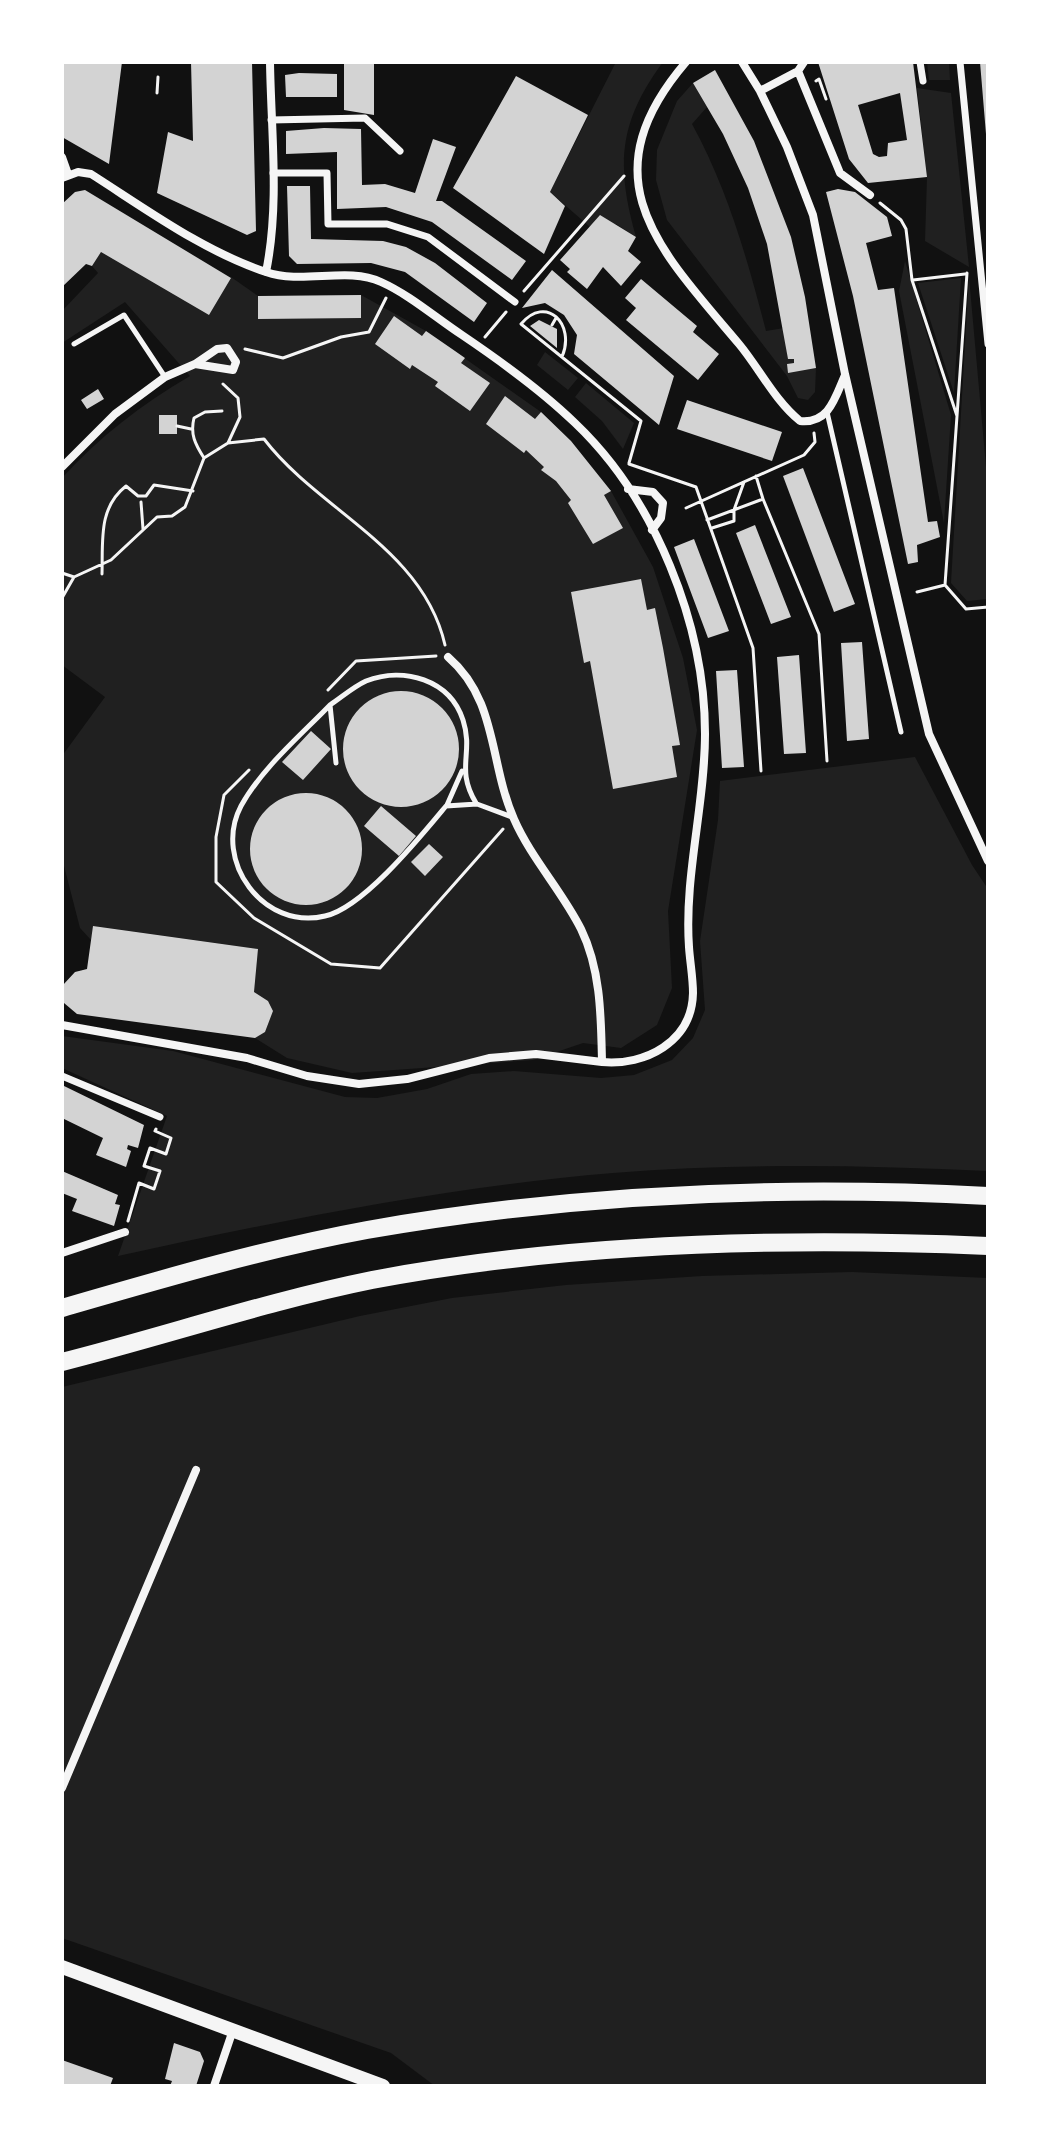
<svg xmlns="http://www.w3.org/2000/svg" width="1050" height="2148" font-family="'Source Sans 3',sans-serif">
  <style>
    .green { fill: #202020 }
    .building { fill: #d3d3d3; fill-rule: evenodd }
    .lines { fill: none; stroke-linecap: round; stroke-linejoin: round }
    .path { stroke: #f5f5f5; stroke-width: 3 }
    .service { stroke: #f5f5f5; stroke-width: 5 }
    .pedestrian { stroke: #f5f5f5; stroke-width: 7 }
    .minor { stroke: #f5f5f5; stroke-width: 8 }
    .secondary { stroke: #f5f5f5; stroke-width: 14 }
    .motorway { stroke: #f5f5f5; stroke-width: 18 }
  </style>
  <rect width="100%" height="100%" fill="#111"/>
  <path class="green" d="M616 62H663C618 123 616 166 636 237L616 224 590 227 550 192Z
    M927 62H949L950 80H929Z
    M693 83 707 107 692 124C728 190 747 258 766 331L784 328 788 359H794V363L787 364 795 371 816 368 815 392 808 400 798 398 787 376 667 220 656 180 657 150 677 101Z
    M917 88 951 93 969 267 925 241 927 177Z
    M101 252 209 315 231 277 258 296 361 295 426 331 541 412 571 441 611 491 653 567 683 658 697 730 668 911 672 988 657 1025 621 1048 583 1043 533 1060 352 1073 287 1058 255 1038 265 1032 273 1011 268 1001 254 992 258 949 94 926 91 940 80 928 62 858V756L105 697 62 665V478C99 437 142 404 190 376L125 302 62 343V311L98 273 92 266Z
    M905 261 951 415 944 523 899 291Z
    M969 277 988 489V599L967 601 951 583Z
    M961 278 954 393 918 283Z
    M545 352 578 378 568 390 537 365Z
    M586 383 634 423 623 449 602 421 575 397Z
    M915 757 972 865 988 889V1171C863 1165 738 1163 613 1173 446 1187 282 1220 118 1256L167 1116 62 1068V1036L173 1051 345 1097 377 1098 427 1089 471 1074 514 1071 601 1078 634 1075 672 1060 693 1038 705 1010 700 941 718 820 720 781Z
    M852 1272 988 1278V2086H435L391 2053 62 1938V1387L360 1316 452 1298 566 1285 702 1276Z"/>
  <path class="building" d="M62 62H122L109 164 62 137Z
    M191 62H252L256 231 247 235 157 193 168 132 193 141Z
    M344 62H374V115L344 110Z
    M818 62H913L927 177 868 183 849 159ZM900 93 907 140 888 143 887 156 879 157 873 154 858 105Z
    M980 62H988V134H986Z
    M715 70 754 141 791 237 805 297 816 368 788 373 787 364 794 363V359H788L767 244 748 188 723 134 693 83Z
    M299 73 337 74V97H286L285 75Z
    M516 76 588 115 550 192 565 206 544 254 453 188Z
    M324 128 361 129 362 185 385 184 415 193 433 139 456 147 436 201H442L526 261 512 280 432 222 386 207 337 209V152L286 154V131Z
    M287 186H310L311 239 383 241 406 247 435 263 487 303 474 322 405 272 371 263 297 264 289 256Z
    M838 189 855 192 887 217 892 236 866 243 878 290 894 288 928 522 937 521 940 537 917 545 918 562 908 564 853 296 826 192Z
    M85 190 231 278 209 315 101 252 92 266 86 264 62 287V204L75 192Z
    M600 215 636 237 628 251 641 262 621 286 603 267 587 289 567 272 570 269 560 260Z
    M552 270 674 376 659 425 574 354 577 335 564 315 545 303 522 308Z
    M641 279 697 326 693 332 719 354 698 380 626 320 636 308 625 298Z
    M361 295V318L258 319V296Z
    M394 316 422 336 426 331 455 351 465 358 461 363 490 383 470 411 435 386 438 382 412 365 410 369 375 344Z
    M539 320 557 329V348L530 326Z
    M98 389 104 399 87 409 81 400Z
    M505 396 535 419 541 412 571 441 611 491 604 495 623 528 593 544 568 503 571 500 556 481 541 470 544 467 526 450 524 453 486 424Z
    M687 400 782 432 772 461 677 429Z
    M159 415H177V434H159Z
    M803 468 855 604 834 612 783 476Z
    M755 525 791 617 771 624 736 533Z
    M694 539 729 631 708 638 674 547Z
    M641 579 647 610 655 608 663 648 680 745 672 746 677 777 613 789 590 661 584 663 571 592Z
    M862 642 869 739 847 741 841 643Z
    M799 655 806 753 784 754 777 657Z
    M737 670 744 767 722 768 716 671Z
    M343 749a58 58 0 1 1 116 0a58 58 0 1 1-116 0Z
    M311 731 331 749 303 780 282 762Z
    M250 849a56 56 0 1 1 112 0a56 56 0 1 1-112 0Z
    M381 806 416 836 399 856 364 826Z
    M429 844 443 857 425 876 411 862Z
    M93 926 258 949 254 992 268 1001 273 1011 265 1032 255 1038 77 1014 64 1003 63 985 75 972 87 969Z
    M62 1085 144 1125 138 1148 128 1145 127 1149 131 1151 126 1167 96 1155 103 1138 62 1118Z
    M62 1171 118 1195 115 1204 120 1205 114 1226 72 1211 77 1199 62 1193Z
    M174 2043 200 2052 204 2061 196 2086H170L172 2081 165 2079Z
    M62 2060 113 2078 110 2086H62Z"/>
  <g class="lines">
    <path class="path" d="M816 81 819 79 826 99
      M157 93 158 77
      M880 203 901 220 906 229 912 280 957 416 967 273
      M913 280 965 274
      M524 291 624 176
      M552 325 556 318
      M485 337 506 312
      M245 349 283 358 341 337 369 332 386 298
      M562 357C576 324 546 294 521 324L641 421 629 463
      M177 426 191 429
      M228 443 264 439C319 511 423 548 445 645
      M204 458C195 444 190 434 194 418L205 412 222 411
      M629 464 696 487 753 648 761 771
      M756 476 763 499
      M141 502 143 529
      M686 508 804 455 815 442 814 433
      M707 520 763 499 819 634 827 761
      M712 528 734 521V510L744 482
      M62 573 74 577
      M102 574C103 541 98 508 126 486L138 496H146L154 485 193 491
      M945 585 966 609 988 607
      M917 592 945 585 957 416
      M62 598 74 577 111 560 157 517 172 516 185 507 204 458 228 443 240 417 238 398 223 384
      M328 690 356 661 436 656
      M249 770 224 795 216 837V882L254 918 331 964 380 968 503 829
      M128 1221 139 1183 154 1189 160 1171 144 1166 150 1148 166 1154 171 1138 155 1131 156 1129"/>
    <path class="service" d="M74 344 124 315 165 377
      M827 412 901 732
      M330 705C300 736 262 768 241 806 212 861 264 931 325 916 363 908 421 836 446 806L477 804 512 817
      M336 763 330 705C342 697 353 687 366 681 404 666 450 680 463 720 474 754 455 768 476 803
      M447 805 462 771"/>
    <path class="pedestrian" d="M920 62 923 81
      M960 62 988 344
      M271 120 365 118 400 151
      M273 173H327L328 224H387L428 237 515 302
      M62 1076 160 1117"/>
    <path class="minor" d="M686 62C586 179 659 249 739 344 759 368 775 401 800 421 829 424 835 398 845 375
      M742 62 760 91 787 147 813 215 845 374 929 734 988 861
      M798 71 840 173 870 195
      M760 91 798 71 804 62
      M62 157 68 174
      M62 178 78 172 91 174C146 209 203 251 266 272 303 285 347 266 381 282 410 295 436 318 462 335 502 362 541 390 575 423 655 499 705 624 705 734 705 805 684 876 689 947 690 962 693 978 693 993 692 1042 645 1066 602 1062
      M266 272C280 204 271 131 270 62
      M62 467 115 414 165 377 195 364 217 349 227 348 236 362 233 370 195 364
      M628 489 653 492 663 503 661 518 652 530
      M62 1025 247 1058 307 1076 359 1084 407 1079 489 1058 536 1054 602 1062C601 1017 601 970 581 929 562 891 531 858 514 819 489 763 498 700 448 657
      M62 1253 125 1232
      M62 1788 196 1470
      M214 2086 233 2030"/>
    <path class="secondary" d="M62 1967 383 2086"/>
    <path class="motorway" d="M62 1308C162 1279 264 1249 367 1230 571 1194 781 1185 988 1196
      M62 1362C165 1336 268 1301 372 1280 573 1242 784 1237 988 1246"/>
  </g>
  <rect width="1050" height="2148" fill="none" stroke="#ffffff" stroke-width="128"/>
</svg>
